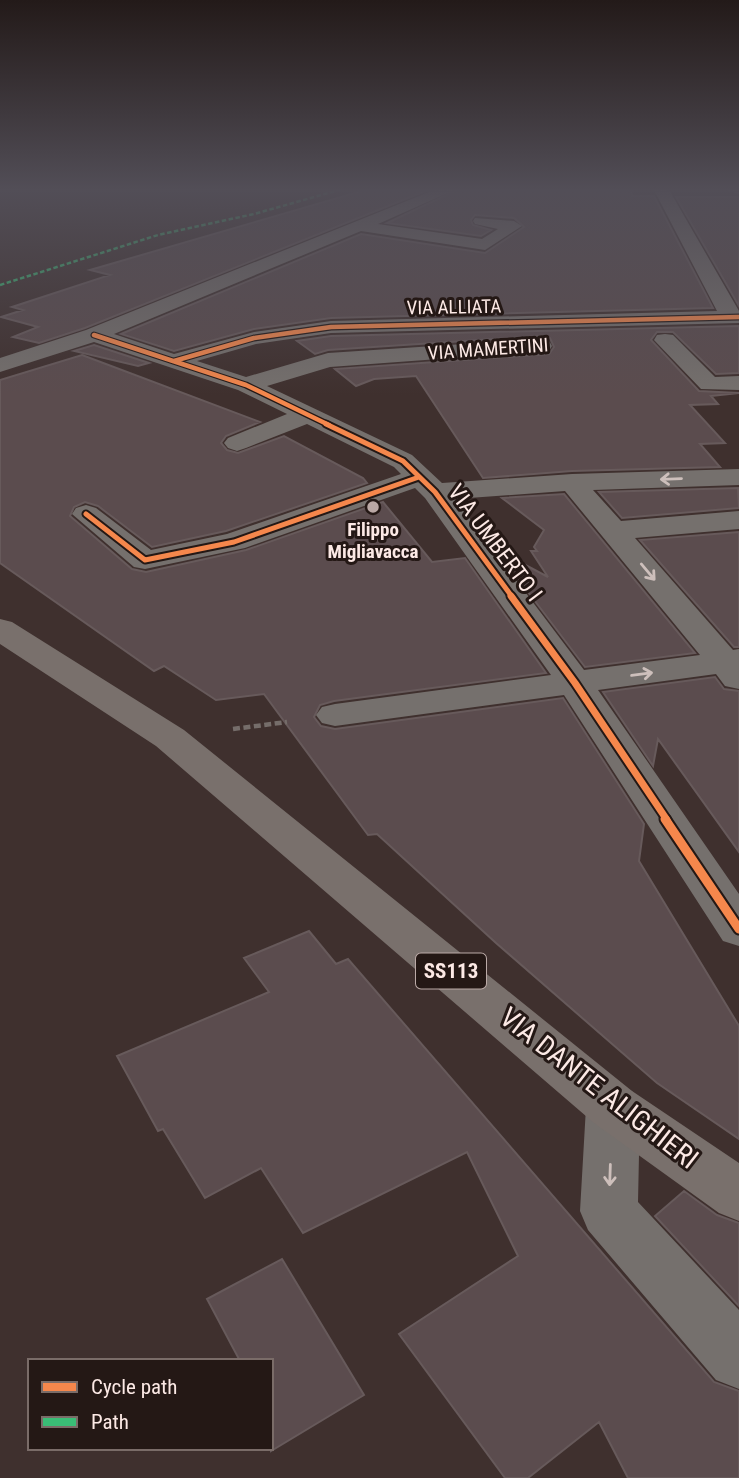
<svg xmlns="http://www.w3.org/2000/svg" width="739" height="1478" font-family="'Roboto Condensed',sans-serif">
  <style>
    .building { fill: #5b4c4e; stroke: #675a5b; stroke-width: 2 }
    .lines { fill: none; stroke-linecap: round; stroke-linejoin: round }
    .path { stroke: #756d6a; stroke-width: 4.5; stroke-dasharray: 7 3.5; stroke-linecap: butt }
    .minor { fill: #75706d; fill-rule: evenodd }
    .primary { fill: #79706c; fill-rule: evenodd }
    .quiet { stroke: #3abd76; stroke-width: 2.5; stroke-dasharray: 4.5 2.5; stroke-linecap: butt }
    .cycleway-far3-casing { stroke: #241815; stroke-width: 7 }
    .cycleway-far2-casing { stroke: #241815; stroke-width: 9 }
    .cycleway-far1-casing { stroke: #241815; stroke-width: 11 }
    .cycleway-casing { stroke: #241815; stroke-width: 13 }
    .cycleway-far3 { stroke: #f5874c; stroke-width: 4.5 }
    .cycleway-far2 { stroke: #f5874c; stroke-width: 5 }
    .cycleway-far1 { stroke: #f5874c; stroke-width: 7 }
    .cycleway { stroke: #f5874c; stroke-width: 9 }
    .oneway { stroke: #cdbfbb }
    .poi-dot { fill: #baa8a5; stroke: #241815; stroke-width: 2.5 }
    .labels { text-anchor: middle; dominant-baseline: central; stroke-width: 6; stroke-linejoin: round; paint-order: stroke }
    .far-street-label { font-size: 19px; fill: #fce9e5; stroke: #241815 }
    .far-poi-label { font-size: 19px; font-weight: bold; fill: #fce9e5; stroke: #241815 }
    .shield { fill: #241815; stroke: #bbaaa7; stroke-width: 2 }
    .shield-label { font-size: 21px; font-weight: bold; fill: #fce9e5 }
    .street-label { font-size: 23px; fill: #fce9e5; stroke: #241815 }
    .near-street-label { font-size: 28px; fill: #fce9e5; stroke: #241815 }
  </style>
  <rect width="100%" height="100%" fill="#3f302e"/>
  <path class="building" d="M372 188H433L85 328 39 343 13 337 38 327 1 317 23 310 12 307 110 275 90 270Z
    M461 188H631L632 196H654L713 308 331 318 254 329 174 351 121 334 361 234 485 253 524 227 514 218 475 215 471 220 473 225 491 230 481 236 387 223Z
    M676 197H739V306Z
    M739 326V373L716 374 673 332H657L651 340 699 391 739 393 711 396 718 404 690 405 725 443 700 444 720 467 572 471 483 478 416 376 374 379 356 386 335 369 549 354 554 347 550 338 541 336 328 350 315 354 297 341 331 336Z
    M94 345 149 363 138 366 74 351Z
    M82 355 260 422 226 436 221 443 227 450 238 453 284 436 363 478 367 483 226 531 152 547 98 506 85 502 74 507 70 516 132 569 146 572 246 550 383 502 432 562 465 558 546 673 334 701 320 705 314 717 321 726 335 729 563 698 644 824 639 861 739 1026V1139L657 1083 496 943 377 834 368 835 264 694 216 700 164 666 154 671 0 563V380Z
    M738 488 739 508 622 518 599 492Z
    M564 494 695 653 585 667 500 555 505 554 548 577 531 551H537L534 547 544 530 502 498Z
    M739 532V647H734L640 540Z
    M715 677 724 689 739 691V852L658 739 653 766 603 692Z
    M309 931 336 964 348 959 714 1382 739 1391V1478H628L599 1422 528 1478H505L399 1334 518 1256 467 1152 303 1233 261 1168 205 1198 163 1129 158 1131 117 1056 269 992 244 958Z
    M684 1191 717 1215 739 1223V1306L655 1216Z
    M282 1259 364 1395 271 1451V1361H240L207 1299Z"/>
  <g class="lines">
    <path class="path" d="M233 729 287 722"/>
    <path class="minor" d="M439 188H459L378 224 482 239 498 229 475 224 473 221 475 218 514 221 522 226 485 250 361 231 114 334 174 354 254 332 331 321 717 311 653 188H668L739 311V323L331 333 256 344 197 361 246 377 328 353 541 339 549 341 552 346 549 351 330 367 267 386 412 455 442 483 572 474 739 469V485L593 490 621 521 739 511V529L635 538 733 650 739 649V689L725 686 716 674 598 690 739 894V946L723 941 564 695 335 726 322 723 316 715 322 707 335 704 551 675 425 498 415 488 245 548 145 569 134 567 72 514 76 508 86 505 96 508 151 550 227 534 401 474 394 467 307 424 246 448 237 451 228 448 224 443 228 438 287 414 238 390 94 342 0 372V358L86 330ZM565 491 700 655 584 670 455 499Z
      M726 188H739V194L729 191Z
      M665 334 673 335 715 377 739 376V390L701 389 654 340 657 335Z
      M613 1085 632 1091 640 1107 638 1202 739 1310V1389L716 1380 588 1230 580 1211 586 1107 594 1091Z"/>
    <path class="primary" d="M0 619 12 622 184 730 632 1091 739 1163V1221L719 1213 594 1123 156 746 0 644Z"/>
    <path class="quiet" d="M0 285 158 235 254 214 346 188"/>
    <g class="cycleway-far3-casing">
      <path id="cycleway-far3" d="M94 335 246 385 329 425
        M174 361 254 338 331 327 739 317"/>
    </g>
    <g class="cycleway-far2-casing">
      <path id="cycleway-far2" d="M326 424 403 461 435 492 513 598
        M86 514 145 560 234 542 419 477"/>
    </g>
    <g class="cycleway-far1-casing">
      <path id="cycleway-far1" d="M511 596 575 683 667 820"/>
    </g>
    <g class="cycleway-casing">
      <path id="cycleway" d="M665 819 739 929"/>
    </g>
    <use href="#cycleway-far3" class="cycleway-far3"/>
    <use href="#cycleway-far2" class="cycleway-far2"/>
    <use href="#cycleway-far1" class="cycleway-far1"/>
    <use href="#cycleway" class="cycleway"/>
  </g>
  <defs><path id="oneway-shaft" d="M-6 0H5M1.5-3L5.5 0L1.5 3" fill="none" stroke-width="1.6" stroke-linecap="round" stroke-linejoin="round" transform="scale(1.75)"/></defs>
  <g class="oneway">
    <use href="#oneway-shaft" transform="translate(671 479) rotate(178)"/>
    <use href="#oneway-shaft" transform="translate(648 572) rotate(50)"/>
    <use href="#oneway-shaft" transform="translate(642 674) rotate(-8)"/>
    <use href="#oneway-shaft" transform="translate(610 1175) rotate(92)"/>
  </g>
  <linearGradient id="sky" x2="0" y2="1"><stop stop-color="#231a19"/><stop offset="0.48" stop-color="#524e57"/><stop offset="1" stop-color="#524e57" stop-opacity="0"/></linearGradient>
  <rect width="739" height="395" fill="url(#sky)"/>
  <circle class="poi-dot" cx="373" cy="507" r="7"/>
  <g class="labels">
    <g class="far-street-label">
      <text transform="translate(454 307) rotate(-1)">VIA ALLIATA</text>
      <text transform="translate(488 349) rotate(-4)">VIA MAMERTINI</text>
    </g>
    <g class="far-poi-label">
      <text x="373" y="529">Filippo<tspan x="373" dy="22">Migliavacca</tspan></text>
    </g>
    <rect class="shield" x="416" y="953.5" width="70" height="35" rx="5"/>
    <g class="shield-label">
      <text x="451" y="971">SS113</text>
    </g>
    <g class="street-label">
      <text transform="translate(495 543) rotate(53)">VIA UMBERTO I</text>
    </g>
    <g class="near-street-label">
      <text transform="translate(599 1088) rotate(38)">VIA DANTE ALIGHIERI</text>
    </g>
  </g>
  <rect x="28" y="1359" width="245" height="91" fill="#241815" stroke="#7a6c68" stroke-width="2"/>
  <rect x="42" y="1382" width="35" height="10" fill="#f5874c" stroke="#7a6c68" stroke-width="2"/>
  <text x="91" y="1394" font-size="21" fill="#fce9e5">Cycle path</text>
  <rect x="42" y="1417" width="35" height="10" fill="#3abd76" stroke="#7a6c68" stroke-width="2"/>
  <text x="91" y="1429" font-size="21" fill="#fce9e5">Path</text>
</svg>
